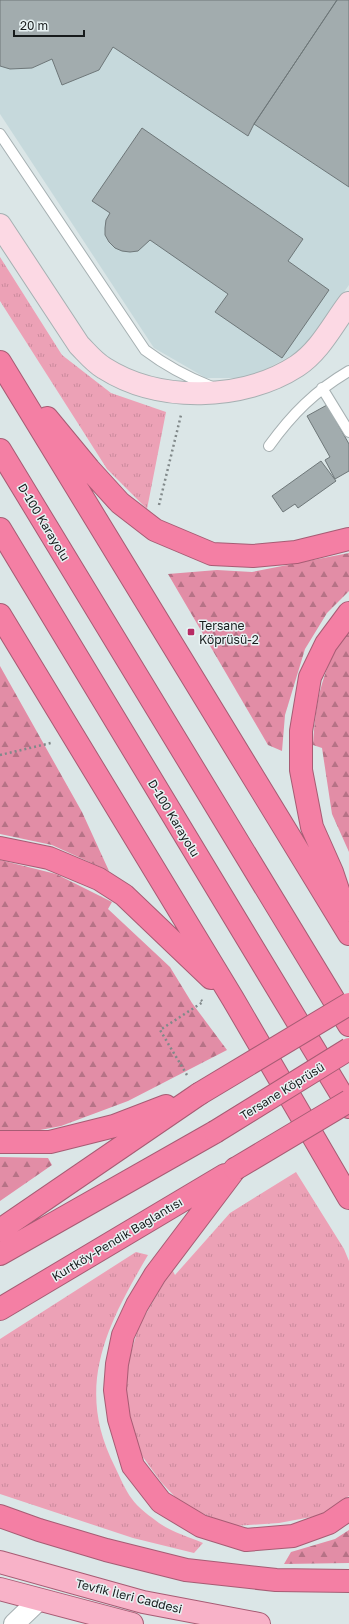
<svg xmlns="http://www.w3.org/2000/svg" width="349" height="1624" font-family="'Golos Text',sans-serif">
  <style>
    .built { fill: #c6d9dc }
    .grass { fill: url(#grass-tufts) }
    .forest { fill: url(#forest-firs) }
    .building { fill: #a2acae; stroke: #6e7779 }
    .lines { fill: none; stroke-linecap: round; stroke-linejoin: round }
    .lane-casing { stroke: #a6b0b2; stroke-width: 12 }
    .street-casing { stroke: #a6b0b2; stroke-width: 22 }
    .secondary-casing { stroke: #a6b0b2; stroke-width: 24 }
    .primary-casing { stroke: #a75c74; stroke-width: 24 }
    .highway-casing { stroke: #a75c74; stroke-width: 24 }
    .path { stroke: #81898a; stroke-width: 2.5; stroke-dasharray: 2 3; stroke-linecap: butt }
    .lane { stroke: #fff; stroke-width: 10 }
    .street { stroke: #fff; stroke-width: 20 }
    .secondary { stroke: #fcd9e4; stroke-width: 22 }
    .primary { stroke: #f8b2c8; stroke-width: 22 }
    .highway { stroke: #f47fa4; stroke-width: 22 }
    .highway-bridge-casing { stroke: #a75c74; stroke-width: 24; stroke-linecap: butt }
    .highway-bridge { stroke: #f47fa4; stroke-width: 22 }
    .poi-dot { fill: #b72b64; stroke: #e8f3f4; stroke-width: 1.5 }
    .labels { text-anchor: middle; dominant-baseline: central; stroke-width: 3; stroke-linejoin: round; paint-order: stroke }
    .street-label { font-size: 12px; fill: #171b1c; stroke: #e8f3f4 }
    .poi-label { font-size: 12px; fill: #171b1c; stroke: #e8f3f4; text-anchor: start }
  </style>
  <defs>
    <pattern id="grass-tufts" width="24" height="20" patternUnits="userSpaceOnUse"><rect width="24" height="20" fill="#eca1b6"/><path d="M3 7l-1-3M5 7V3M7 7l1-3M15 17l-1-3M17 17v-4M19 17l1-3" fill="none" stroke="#ca8a9c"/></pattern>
    <pattern id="forest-firs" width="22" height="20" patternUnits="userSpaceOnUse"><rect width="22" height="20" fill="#e28da6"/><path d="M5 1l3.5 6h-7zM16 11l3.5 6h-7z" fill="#b67286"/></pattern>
  </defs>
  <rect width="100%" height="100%" fill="#dbe6e7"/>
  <path class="built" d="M0 0H349V285L303 349 250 378H206L154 348 0 114Z"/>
  <path class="grass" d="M0 257 62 355 111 393 166 412 147 509 107 469 0 301Z
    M296 1172 344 1249 349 1261V1496L322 1515 279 1523 235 1526 196 1511 177 1499 161 1482 140 1453 125 1413 124 1376 139 1326 172 1269 175 1275 230 1213Z
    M136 1252 148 1255C107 1325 74 1387 115 1467 120 1477 125 1490 132 1499 137 1507 151 1517 159 1523 172 1532 189 1537 203 1543L194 1553 133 1538 0 1494V1339Z"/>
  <path class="forest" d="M349 553V591L327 613 305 649 285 715 282 751 268 745 168 574 217 570 252 572Z
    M349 628V852L332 814 322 748 313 745C316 698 322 668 349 628Z
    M0 666 82 812 109 871 52 845 0 834Z
    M0 860 56 874 112 902 108 909 170 967 192 1003 227 1050 128 1101 61 1126 35 1131 0 1132Z
    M0 1157 48 1158 52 1165 0 1201Z
    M349 1530V1563L284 1564 291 1552 335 1539Z"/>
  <path class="building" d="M0 0H337L254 124 248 136 113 47 99 70 62 85 52 59 32 68 10 69 0 66Z
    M337 0H349V187L254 124Z
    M142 128 303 239 288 261 329 290 282 358 215 312 228 294 150 240 138 251 130 252 122 251 115 248 109 242 105 235V228L106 220 110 213 92 201Z
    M327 405 349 444V471L335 479 325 460 330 457 307 416Z
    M321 461 336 481 298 508 295 504 283 512 272 496Z"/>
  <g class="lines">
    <g class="lane-casing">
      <path id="lane" d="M0 134 145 350C166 366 187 377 212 387
        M322 388 349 432
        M269 446C292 414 315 391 349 371"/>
    </g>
    <g class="street-casing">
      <path id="street" d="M14 1624 39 1600"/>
    </g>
    <g class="secondary-casing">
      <path id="secondary" d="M0 225 79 345C87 353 94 362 104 368 159 403 243 401 297 366 320 351 333 324 349 303"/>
    </g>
    <g class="primary-casing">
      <path id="primary" d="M0 1562 143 1602 259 1624
        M0 1589 132 1624"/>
    </g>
    <g class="highway-casing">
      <path id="highway" d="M0 362 349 934
        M47 418 89 469 120 503 155 530 212 554 253 556 296 552 349 539
        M0 450 349 1025
        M0 529 349 1107
        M0 615 233 999 349 1198
        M0 848 49 858 99 879 124 895 211 978
        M345 911 332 872 312 827 301 770V731L310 677 326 644 349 613
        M0 1142H50L114 1126 166 1106
        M235 1169 155 1275 137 1305 123 1335 117 1364 115 1390 119 1419 133 1466 161 1502 201 1526 246 1540 293 1536 329 1523 349 1509
        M0 1230 199 1094
        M0 1254 215 1132
        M0 1309 225 1175
        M0 1516 39 1530 106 1550 186 1570 276 1580 349 1581"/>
    </g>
    <path class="path" d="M159 505 181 415
      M0 755 51 743
      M187 1075 160 1030 203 1002 201 1000"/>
    <use href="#lane" class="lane"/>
    <use href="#street" class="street"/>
    <use href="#secondary" class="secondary"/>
    <use href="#primary" class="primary"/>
    <use href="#highway" class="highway"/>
    <g class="highway-bridge-casing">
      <path id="highway-bridge" d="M199 1094 349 1004
        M215 1132 349 1049
        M235 1169 349 1101"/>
    </g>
    <use href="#highway-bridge" class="highway-bridge"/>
  </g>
  <rect class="poi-dot" x="187" y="628" width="8" height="8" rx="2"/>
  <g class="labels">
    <g class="street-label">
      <text transform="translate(44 522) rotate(59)">D-100 Karayolu</text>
      <text transform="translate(174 818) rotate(59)">D-100 Karayolu</text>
      <text transform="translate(282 1091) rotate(-32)">Tersane Köprüsü</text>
      <text transform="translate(117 1239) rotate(-31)">Kurtköy-Pendik Bağlantısı</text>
      <text transform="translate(129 1596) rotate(14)">Tevfik İleri Caddesi</text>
    </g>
    <g class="poi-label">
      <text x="199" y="625">Tersane<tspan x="199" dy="14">Köprüsü-2</tspan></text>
    </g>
  </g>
  <path d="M14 30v6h70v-6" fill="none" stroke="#171b1c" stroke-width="2"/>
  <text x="20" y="30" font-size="12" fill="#171b1c" stroke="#e8f3f4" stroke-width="3" paint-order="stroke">20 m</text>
</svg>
